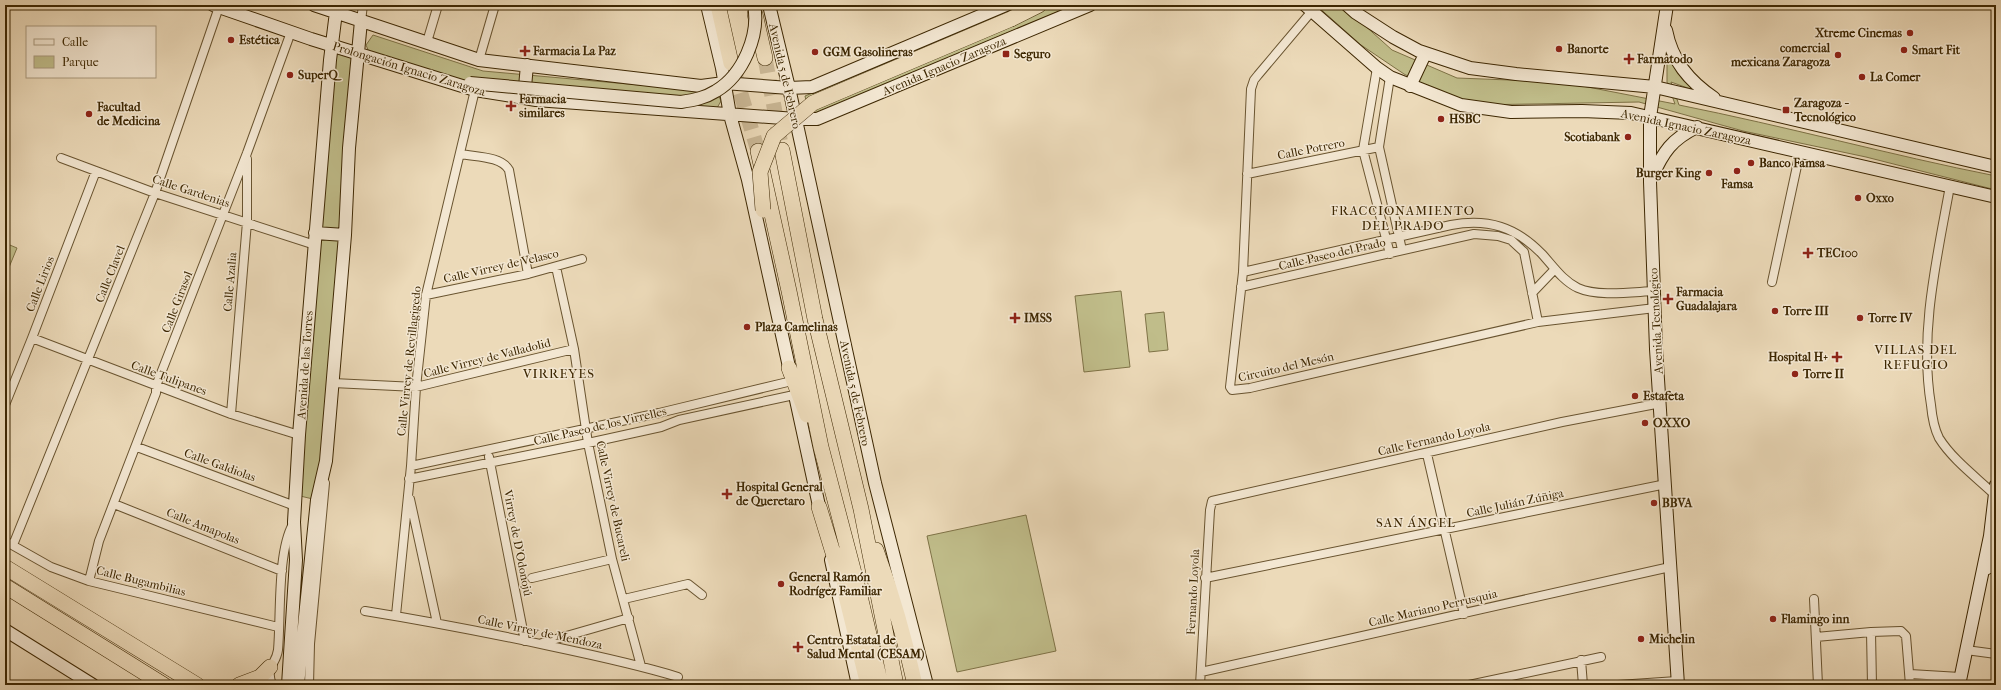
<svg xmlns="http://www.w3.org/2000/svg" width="2001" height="690" font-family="'IM FELL French Canon',serif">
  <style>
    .green { fill: #c0bd8a; stroke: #7e7246 }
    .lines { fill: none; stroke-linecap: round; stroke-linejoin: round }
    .highway-tunnel { stroke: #c9b694; stroke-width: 15; stroke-dasharray: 15 8; stroke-linecap: butt }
    .street-casing { stroke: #695430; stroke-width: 10 }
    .secondary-casing { stroke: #3d2702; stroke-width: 14 }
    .highway-casing { stroke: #3d2702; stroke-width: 16 }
    .street { stroke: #f3e7d2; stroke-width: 8 }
    .secondary { stroke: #f3e7d2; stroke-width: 12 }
    .highway { stroke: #ecdab9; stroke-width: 15 }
    .secondary-bridge-casing { stroke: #3d2702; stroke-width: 14; stroke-linecap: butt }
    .highway-bridge-casing { stroke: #3d2702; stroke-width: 16; stroke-linecap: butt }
    .secondary-bridge { stroke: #f3e7d2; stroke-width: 12 }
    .highway-bridge { stroke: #ecdab9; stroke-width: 15 }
    .poi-dot { fill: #8f2418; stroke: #f3e7d2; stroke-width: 1.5 }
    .labels { text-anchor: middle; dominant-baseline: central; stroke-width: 3; stroke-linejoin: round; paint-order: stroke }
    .poi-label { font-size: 12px; font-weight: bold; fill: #3d2702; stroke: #f3e7d2; text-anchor: start }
    .street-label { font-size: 12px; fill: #3d2702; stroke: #f3e7d2 }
    .neighbourhood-label { font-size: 13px; letter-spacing: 1px; fill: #3d2702; stroke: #f3e7d2 }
  </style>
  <rect width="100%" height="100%" fill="#ecdab9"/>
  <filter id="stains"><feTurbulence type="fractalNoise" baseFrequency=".005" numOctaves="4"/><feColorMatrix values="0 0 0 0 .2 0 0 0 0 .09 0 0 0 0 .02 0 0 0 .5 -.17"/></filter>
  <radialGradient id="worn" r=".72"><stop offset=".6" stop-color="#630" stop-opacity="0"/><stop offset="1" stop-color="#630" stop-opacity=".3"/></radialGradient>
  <path class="green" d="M1024 5H1074L904 76 851 101 809 115 805 96 906 55Z
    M1316 5H1342L1392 50 1457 78 1562 82 1675 104 1667 82V51L1678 73 1696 91 1671 82 1679 105C1785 126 1890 155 1996 176V190L1866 157 1743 131 1639 102 1476 105 1445 95 1404 74 1361 45Z
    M373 35 483 71 717 92 721 101 717 108 477 88 369 52 366 45Z
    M333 46 358 54 317 500 296 495Z
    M5 243 17 248 5 277Z
    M1121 291 1130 367 1084 372 1075 296Z
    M1164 312 1168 350 1149 352 1145 314Z
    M1026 515 1056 651 957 672 927 536Z"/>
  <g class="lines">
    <path class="highway-tunnel" d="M765 58 782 150
      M734 71 758 151"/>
    <g class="street-casing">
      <path id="street" d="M1319 5 1312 11 1258 75 1254 80 1251 89 1243 272 1230 387 1232 390 1250 388 1538 322 1655 308
        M361 21 363 5
        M427 42 438 5
        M479 60 495 5
        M1377 68 1363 150 1390 254
        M1390 77 1379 147 1402 250
        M461 154C476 157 501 156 509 170L528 274
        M61 158 155 193 315 245
        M1247 174 1379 147
        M1950 186C1937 258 1919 333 1931 405 1932 416 1934 428 1939 438 1952 459 1976 477 1994 494
        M556 267 574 349 588 443 612 559 641 666
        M1243 272 1451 225C1488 218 1516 227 1542 254 1553 266 1563 281 1578 288 1598 297 1632 292 1654 291
        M1772 282 1800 152
        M1241 287 1474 234 1498 236 1511 240 1524 252 1538 322
        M1532 293 1555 269
        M426 295 528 274 582 259
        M32 338 231 414 299 435
        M333 383 416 387 574 349
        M5 405 32 338 96 171
        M231 414 247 222V159
        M137 447 295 506
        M1427 454 1464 614
        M489 457 525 641
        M411 466 659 413 792 381
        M409 479 588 443 661 427 679 420 794 395
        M410 499 437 623
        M114 504 282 571
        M5 541 51 567 89 581 278 627
        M13 545 155 193 219 7
        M532 578 612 559
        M1205 578 1666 484
        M89 581 99 541 156 393V386L247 153 291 32
        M624 599 688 584 702 595
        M1814 599 1818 685
        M365 611C427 621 489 633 550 646 593 655 636 664 678 677
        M396 615 411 466 416 387 426 295 475 90
        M1871 632 1872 685
        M1816 637 1871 632 1901 631 1906 636 1910 685
        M542 643 629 618
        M1966 650 1996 654
        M1581 660 1583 685
        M1201 672 1670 567
        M1910 674 1960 677
        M1910 683 1959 684
        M272 685C265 666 276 665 278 650 281 617 277 552 293 524
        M309 685 310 644 325 483
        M1200 685 1210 510 1212 501 1562 422 1661 403
        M1469 685 1601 657
        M1618 685 1677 681"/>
    </g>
    <g class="secondary-casing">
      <path id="secondary" d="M213 5 311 39 475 90 536 100 796 119H817L1090 5
        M314 5 479 60 701 86 724 83 789 88 812 87 1006 5
        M707 5 722 68 730 115 748 180 791 376
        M769 5 789 88 875 483 927 685
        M1305 5 1377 68 1390 77 1461 105 1511 112 1582 111 1631 113 1996 197
        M1347 5 1356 13 1393 37 1419 51 1470 68 1516 74 1655 87 1996 167
        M1667 5 1650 117V182L1656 349 1678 685
        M1666 30C1672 61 1689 81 1714 98
        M1410 86 1425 54
        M524 98 527 65
        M1652 177C1663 152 1672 139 1697 127
        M315 233 345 235
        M796 400 821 515
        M831 560 858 685
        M1983 570 1996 564
        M5 630 93 685
        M288 685 296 560 294 522 299 435 330 60 336 12
        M298 685 317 500 326 461 345 235 349 148 361 21
        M1959 685 1990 536 1996 485"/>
    </g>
    <g class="highway-casing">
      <path id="highway" d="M718 5 731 63
        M755 14 765 58
        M1011 19 1039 5
        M782 150 815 319 861 509 896 685
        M758 151 789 291 821 447 859 592 881 685
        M789 368 807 415
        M819 507 838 569
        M876 550C892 594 905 639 915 685
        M841 555 846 596 868 685
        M5 567 197 685
        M5 586 164 685
        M239 685 260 677 270 667"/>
    </g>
    <use href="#street" class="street"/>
    <use href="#secondary" class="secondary"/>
    <use href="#highway" class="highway"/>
    <g class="secondary-bridge-casing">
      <path id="secondary-bridge" d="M470 83 681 102C694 100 705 98 716 91 743 75 760 35 754 5"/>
    </g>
    <g class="highway-bridge-casing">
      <path id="highway-bridge" d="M763 210 760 172 774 136 813 103 1011 19"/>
    </g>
    <use href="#secondary-bridge" class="secondary-bridge"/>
    <use href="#highway-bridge" class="highway-bridge"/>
  </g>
  <g class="poi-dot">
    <circle cx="1910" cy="33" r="4"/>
    <circle cx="231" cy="40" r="4"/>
    <circle cx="1559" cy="49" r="4"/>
    <circle cx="1904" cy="50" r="4"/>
    <path d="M523 45h4v4h4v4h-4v4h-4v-4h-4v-4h4z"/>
    <circle cx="815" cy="52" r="4"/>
    <rect x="1002" y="50" width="8" height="8" rx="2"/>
    <circle cx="1838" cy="55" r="4"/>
    <path d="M1627 53h4v4h4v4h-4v4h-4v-4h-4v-4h4z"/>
    <circle cx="290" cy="75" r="4"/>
    <circle cx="1862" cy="77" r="4"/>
    <path d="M509 100h4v4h4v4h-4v4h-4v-4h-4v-4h4z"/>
    <rect x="1782" y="106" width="8" height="8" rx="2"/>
    <circle cx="89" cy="114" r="4"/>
    <circle cx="1441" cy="119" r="4"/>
    <circle cx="1628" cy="137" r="4"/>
    <circle cx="1751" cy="163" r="4"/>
    <circle cx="1737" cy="171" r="4"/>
    <circle cx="1709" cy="173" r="4"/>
    <circle cx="1858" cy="198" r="4"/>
    <path d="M1806 247h4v4h4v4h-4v4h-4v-4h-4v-4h4z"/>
    <path d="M1666 293h4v4h4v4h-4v4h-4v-4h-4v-4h4z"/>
    <circle cx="1775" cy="311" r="4"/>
    <path d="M1013 312h4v4h4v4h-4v4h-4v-4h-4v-4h4z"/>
    <circle cx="1860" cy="318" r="4"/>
    <circle cx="747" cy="327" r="4"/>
    <path d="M1835 351h4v4h4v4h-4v4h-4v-4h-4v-4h4z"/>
    <circle cx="1795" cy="374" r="4"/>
    <circle cx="1635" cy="396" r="4"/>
    <circle cx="1645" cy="423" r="4"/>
    <path d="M725 488h4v4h4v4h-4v4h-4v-4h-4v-4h4z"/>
    <circle cx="1654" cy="503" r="4"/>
    <circle cx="781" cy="584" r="4"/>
    <circle cx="1773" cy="619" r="4"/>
    <circle cx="1641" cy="639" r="4"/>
    <path d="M796 641h4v4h4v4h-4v4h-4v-4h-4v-4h4z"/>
  </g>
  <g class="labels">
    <g class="poi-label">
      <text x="1902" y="33" text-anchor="end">Xtreme Cinemas</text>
      <text x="239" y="40">Estética</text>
      <text x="1830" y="48" text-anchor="end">comercial<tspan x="1830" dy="14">mexicana Zaragoza</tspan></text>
      <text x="1567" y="49">Banorte</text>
      <text x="1912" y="50">Smart Fit</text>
      <text x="533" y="51">Farmacia La Paz</text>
      <text x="823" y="52">GGM Gasolineras</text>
      <text x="1014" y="54">Seguro</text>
      <text x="1637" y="59">Farmatodo</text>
      <text x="298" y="75">SuperQ</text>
      <text x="1870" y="77">La Comer</text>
      <text x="519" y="99">Farmacia<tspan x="519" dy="14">similares</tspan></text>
      <text x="1794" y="103">Zaragoza -<tspan x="1794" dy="14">Tecnológico</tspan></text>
      <text x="97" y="107">Facultad<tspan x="97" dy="14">de Medicina</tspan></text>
      <text x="1449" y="119">HSBC</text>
      <text x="1620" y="137" text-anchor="end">Scotiabank</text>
      <text x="1759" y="163">Banco Famsa</text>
      <text x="1701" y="173" text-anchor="end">Burger King</text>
      <text x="1737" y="184" text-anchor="middle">Famsa</text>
      <text x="1866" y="198">Oxxo</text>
      <text x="1817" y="253">TEC100</text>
      <text x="1676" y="292">Farmacia<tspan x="1676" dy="14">Guadalajara</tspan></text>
      <text x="1783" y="311">Torre III</text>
      <text x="1024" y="318">IMSS</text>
      <text x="1868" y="318">Torre IV</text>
      <text x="755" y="327">Plaza Camelinas</text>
      <text x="1828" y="357" text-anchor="end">Hospital H+</text>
      <text x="1803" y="374">Torre II</text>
      <text x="1643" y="396">Estafeta</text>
      <text x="1653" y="423">OXXO</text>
      <text x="736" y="487">Hospital General<tspan x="736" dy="14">de Queretaro</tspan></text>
      <text x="1662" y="503">BBVA</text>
      <text x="789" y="577">General Ramón<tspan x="789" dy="14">Rodrígez Familiar</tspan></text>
      <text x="1781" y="619">Flamingo inn</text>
      <text x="1649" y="639">Michelin</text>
      <text x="807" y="640">Centro Estatal de<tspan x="807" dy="14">Salud Mental (CESAM)</tspan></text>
    </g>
    <g class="street-label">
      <text transform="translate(944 66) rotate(-23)">Avenida Ignacio Zaragoza</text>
      <text transform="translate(409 69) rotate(17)">Prolongación Ignacio Zaragoza</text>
      <text transform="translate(785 76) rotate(77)">Avenida 5 de Febrero</text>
      <text transform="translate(1686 127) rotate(12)">Avenida Ignacio Zaragoza</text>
      <text transform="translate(1311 149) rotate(-11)">Calle Potrero</text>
      <text transform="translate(191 191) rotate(18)">Calle Gardenias</text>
      <text transform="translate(1332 254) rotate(-13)">Calle Paseo del Prado</text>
      <text transform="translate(501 266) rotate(-13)">Calle Virrey de Velasco</text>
      <text transform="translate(110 274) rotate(-68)">Calle Clavel</text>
      <text transform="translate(230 282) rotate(-85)">Calle Azalia</text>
      <text transform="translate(40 284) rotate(-69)">Calle Lirios</text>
      <text transform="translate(177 302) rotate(-69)">Calle Girasol</text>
      <text transform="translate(1656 321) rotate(-93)">Avenida Tecnológico</text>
      <text transform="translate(487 358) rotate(-14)">Calle Virrey de Valladolid</text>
      <text transform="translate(409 361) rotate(-84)">Calle Virrey de Revillagigedo</text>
      <text transform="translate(305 365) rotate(-86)">Avenida de las Torres</text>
      <text transform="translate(1286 367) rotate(-13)">Circuito del Mesón</text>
      <text transform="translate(169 378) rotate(20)">Calle Tulipanes</text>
      <text transform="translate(855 393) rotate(78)">Avenida 5 de Febrero</text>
      <text transform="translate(600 426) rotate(-13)">Calle Paseo de los Virrelles</text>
      <text transform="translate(1434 439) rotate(-13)">Calle Fernando Loyola</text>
      <text transform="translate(220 465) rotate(20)">Calle Galdiolas</text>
      <text transform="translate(613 501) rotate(78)">Calle Virrey de Bucareli</text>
      <text transform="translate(1515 503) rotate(-12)">Calle Julián Zúñiga</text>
      <text transform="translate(203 526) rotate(22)">Calle Amapolas</text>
      <text transform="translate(518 543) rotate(79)">Virrey de D'Odonojú</text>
      <text transform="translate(141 581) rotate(14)">Calle Bugambilias</text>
      <text transform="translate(1193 592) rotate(-87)">Fernando Loyola</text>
      <text transform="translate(1433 608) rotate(-13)">Calle Mariano Perrusquia</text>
      <text transform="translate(540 632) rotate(12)">Calle Virrey de Mendoza</text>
    </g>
    <g class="neighbourhood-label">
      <text x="1403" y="210">FRACCIONAMIENTO<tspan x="1403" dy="15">DEL PRADO</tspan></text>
      <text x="1916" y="349">VILLAS DEL<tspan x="1916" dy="15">REFUGIO</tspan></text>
      <text x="559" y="373">VIRREYES</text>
      <text x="1416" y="522">SAN ÁNGEL</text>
    </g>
  </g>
  <rect width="2001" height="690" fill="none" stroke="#ecdab9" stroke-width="20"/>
  <rect x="6" y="6" width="1989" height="678" fill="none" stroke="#3d2702" stroke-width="2"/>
  <rect x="10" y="10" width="1981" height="670" fill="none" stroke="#3d2702"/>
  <rect x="26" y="26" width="130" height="52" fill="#f3e7d2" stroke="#aa9a7f"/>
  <rect x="34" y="39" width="20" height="6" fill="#f3e7d2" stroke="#aa9a7f"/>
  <text x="62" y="46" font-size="12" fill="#3d2702">Calle</text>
  <rect x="34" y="56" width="20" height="12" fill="#c0bd8a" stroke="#aa9a7f"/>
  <text x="62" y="66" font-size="12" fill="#3d2702">Parque</text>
  <rect width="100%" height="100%" filter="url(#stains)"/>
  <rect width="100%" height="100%" fill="url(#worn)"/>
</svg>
